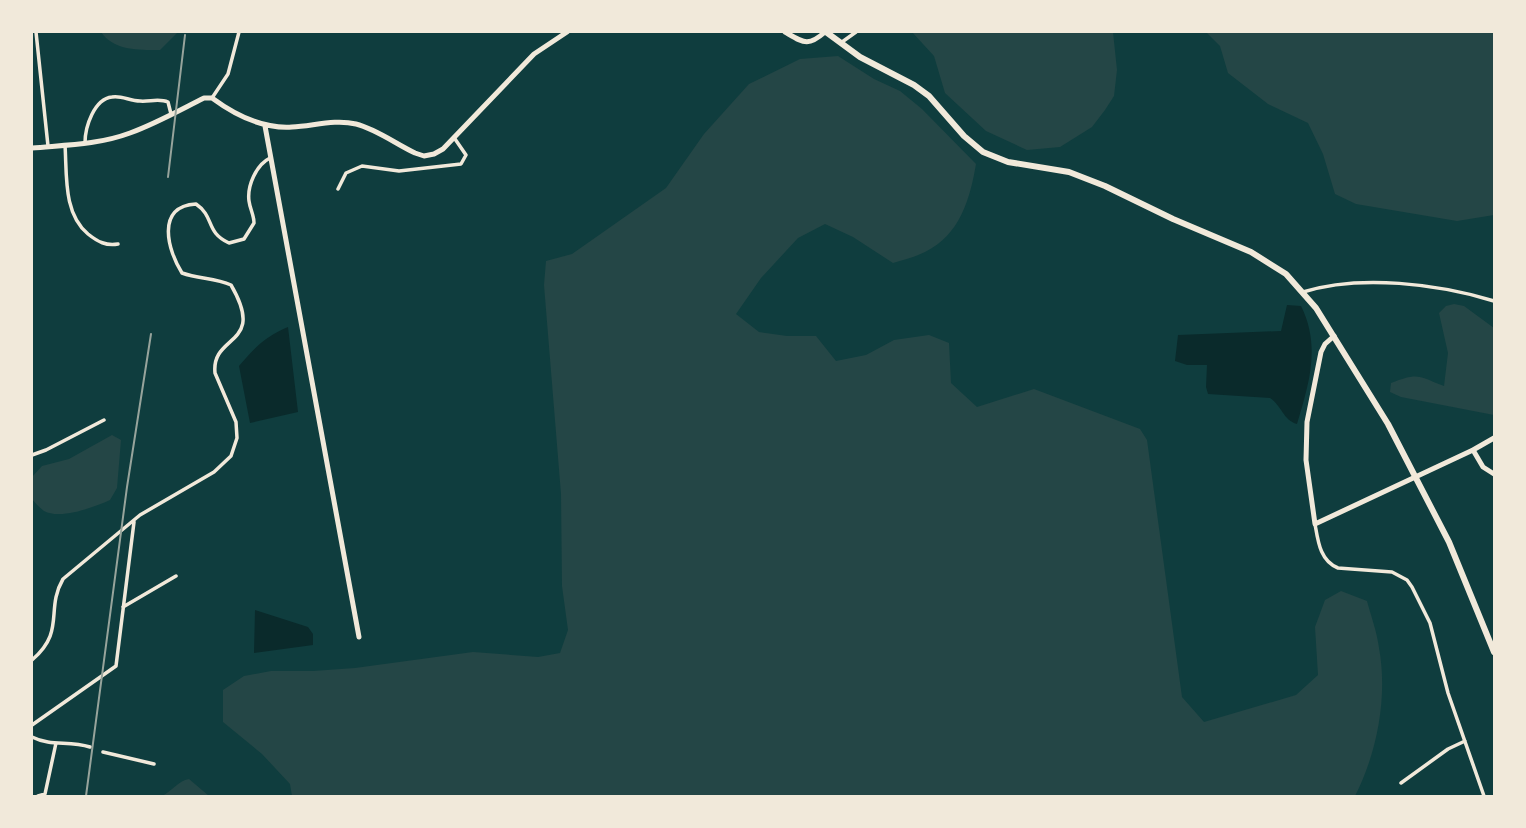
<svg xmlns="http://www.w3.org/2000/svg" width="1526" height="828" font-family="Barlow,sans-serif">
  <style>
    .green { fill: #244646 }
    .water { fill: #0a2a2b }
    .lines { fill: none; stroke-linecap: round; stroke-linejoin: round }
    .minor { stroke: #f1e9da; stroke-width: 3.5 }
    .tertiary { stroke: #f1e9da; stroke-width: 5 }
    .primary { stroke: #f1e9da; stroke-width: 6 }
    .rail { stroke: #97a49c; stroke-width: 2 }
  </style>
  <rect width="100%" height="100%" fill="#0f3d3e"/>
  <path class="green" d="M101 32H178L160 50C139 50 114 51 101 32Z
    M912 32H1113L1117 70 1114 96 1105 110 1092 127 1060 147 1027 150 986 131 945 93 934 56Z
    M1206 32H1494V215L1457 221 1356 204 1335 194 1323 154 1308 123 1268 104 1228 73 1220 46Z
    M838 56 874 79 900 91 922 109 976 164C970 199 960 235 925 252 915 257 903 260 893 263L853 237 825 224 798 238 761 278 736 314 759 332 787 336H816L836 361 866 355 894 340 929 335 949 343 951 383 977 407 1034 389 1140 429 1147 440 1182 697 1204 722 1296 695 1318 675 1315 627 1325 600 1341 591 1367 601C1371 616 1377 632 1379 648 1388 697 1377 753 1355 796H292L290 784 262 754 223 722V690L244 676 271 671H313L355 668 473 652 538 657 560 653 568 630 562 586 561 494 544 285 546 261 572 254 666 188 704 134 749 84 800 59Z
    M1454 304 1464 306 1494 328V415L1401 397 1390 392 1391 383C1419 372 1418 376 1444 386L1448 353 1439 313 1446 306Z
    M112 435 121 440 117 488 110 500C94 507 61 520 44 511 40 508 35 503 32 499V477L42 466 69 459Z
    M189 779 209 796H162C172 791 178 781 189 779Z"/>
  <path class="water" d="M1287 305 1301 306C1321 346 1309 384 1297 424 1283 420 1282 406 1270 398L1208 394 1206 387 1207 365H1187L1175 361 1178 335 1281 331Z
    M288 327 298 412 250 423 239 366C254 348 266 336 288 327Z
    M255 610 308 627 313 634V645L254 653Z"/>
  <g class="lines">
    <path class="minor" d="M36 32 48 146
      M842 42 856 32
      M212 98 228 74 239 32
      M85 143C85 127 94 99 112 97 121 95 130 101 140 101 149 102 159 98 168 102L171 114
      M65 145C67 175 63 213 88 234 98 242 106 246 118 244
      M338 189 346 173 362 166 399 171 461 164 466 155 455 139
      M1303 292C1360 274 1439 284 1494 301
      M32 455 46 450 104 420
      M1315 524C1318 541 1320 561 1338 568L1392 572 1407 580 1412 587 1430 623 1448 693 1484 796
      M123 607 176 576
      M32 660C66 631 45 610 63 579L140 515 214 472 231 456 237 438 236 422 215 373C211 333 267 347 231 285 215 278 199 279 182 273 168 251 155 206 196 204 215 217 205 232 229 243L244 239 254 223C254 215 250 209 249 201 247 186 256 165 270 158
      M32 725 116 666 134 522
      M32 737C52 747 68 740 90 747
      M103 752 154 764
      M1401 783 1448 749 1465 741
      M38 796 45 794 56 743"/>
    <path class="tertiary" d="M785 32C804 43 808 47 825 32
      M265 126 359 637
      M32 148C64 145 98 145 130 133 155 124 180 110 204 98H212C235 115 263 129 292 127 313 126 335 119 356 124 376 129 396 144 415 153L424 156 434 154 443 149 534 54 567 32
      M1334 336 1325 344 1321 352 1307 422 1306 460 1315 524 1473 450 1483 467 1494 474
      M1473 450 1494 438"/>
    <path class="primary" d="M826 32 860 57 914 85 929 96 964 136 983 152 1008 162 1069 172 1105 186 1173 219 1251 252 1286 274 1316 308 1388 424 1449 542 1494 652"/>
    <path class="rail" d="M168 177 185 35
      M86 796 127 487 151 334"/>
  </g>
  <rect width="1526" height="828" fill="none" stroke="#f1e9da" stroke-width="66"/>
</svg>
